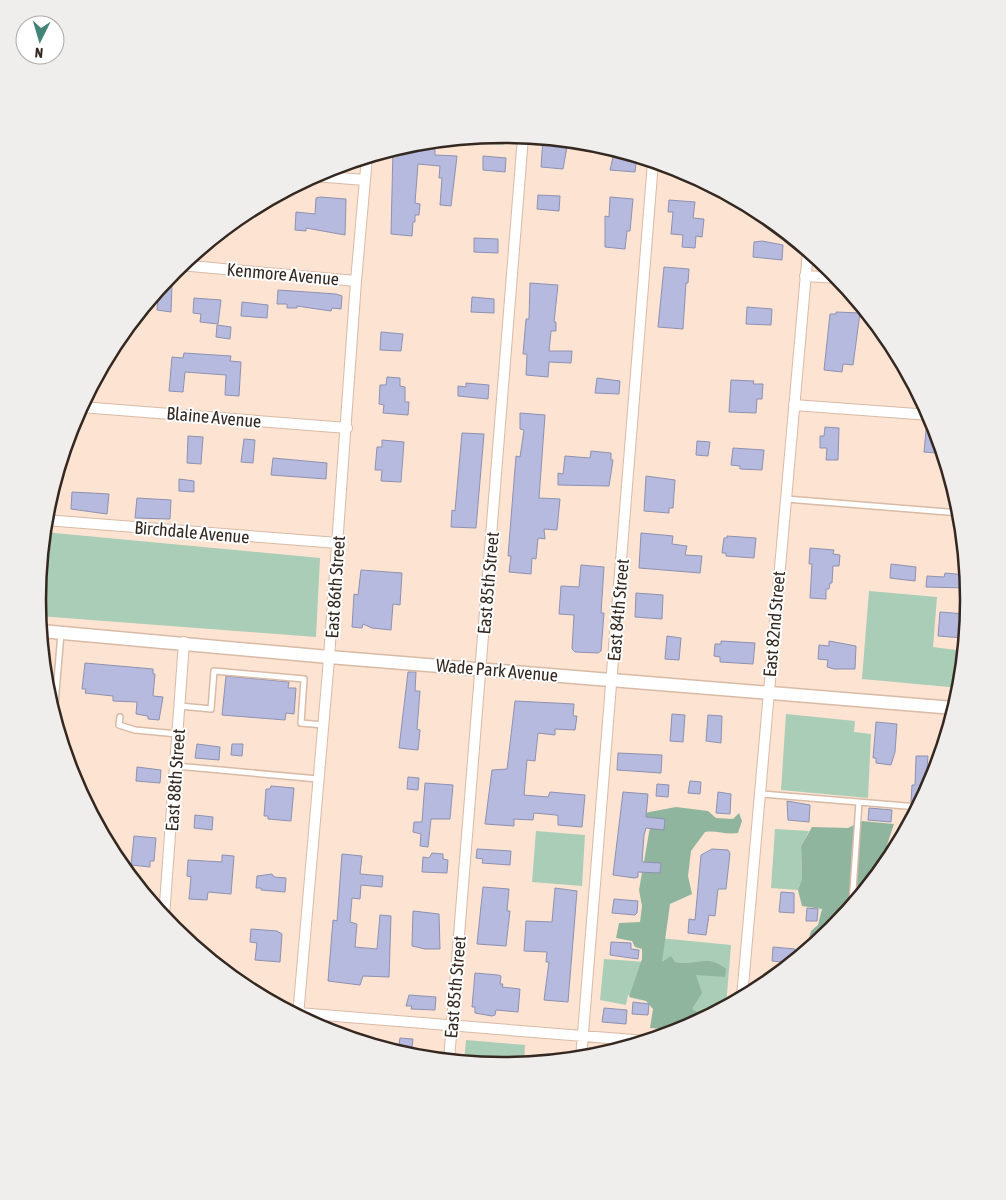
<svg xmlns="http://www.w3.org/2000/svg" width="1006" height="1200" font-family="'Asap Condensed',sans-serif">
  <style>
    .green { fill: #a9cdb7 }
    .forest { fill: #8fb59f }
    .building { fill: #b6badf; stroke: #8e91b0 }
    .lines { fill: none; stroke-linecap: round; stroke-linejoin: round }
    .service-casing { stroke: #d9baa5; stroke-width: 8 }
    .minor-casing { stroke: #d9baa5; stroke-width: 12 }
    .tertiary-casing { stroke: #d9baa5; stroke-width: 15 }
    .service { stroke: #fff; stroke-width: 5 }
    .minor { stroke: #fff; stroke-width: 10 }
    .tertiary { stroke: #fff; stroke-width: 12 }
    .labels { text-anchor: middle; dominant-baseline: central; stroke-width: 4; stroke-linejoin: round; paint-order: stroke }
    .street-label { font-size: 18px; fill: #342820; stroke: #fff }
    .rim { fill: none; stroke: #342820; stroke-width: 2.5 }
  </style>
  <rect width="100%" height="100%" fill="#fce3d2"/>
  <path class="green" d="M503 135H505L504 145 441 141Z
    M44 532 320 558 316 637 39 616 38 600Z
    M869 591 937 597 933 647 964 651 960 688 862 679Z
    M786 714 855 721 854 732 871 734 868 798 781 790Z
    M775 829 809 831 801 846 802 879 798 890 771 888Z
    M536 831 585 835 582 886 532 882Z
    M649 937 731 945 726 1006 681 1030 654 1028 655 1008 645 996 628 995 626 1005 600 1000 604 959 647 962Z
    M466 1040 525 1045 524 1063 503 1065 464 1062Z"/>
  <path class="forest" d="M676 807 708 811 716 818 733 819 739 813 742 821 738 833C725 835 717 830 705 832L691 851 688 876 692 894 670 904 662 962 671 956 675 962C697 967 706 953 726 969L725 977 696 975 702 993 692 1009 702 1015 703 1018 680 1030 650 1028 653 1009 646 1001 629 997 642 959V949L635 947 632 941 616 938 619 923 640 922 642 906 639 890 650 827 644 813Z
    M862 821 894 824 887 845 894 852 832 929 805 951 811 931 818 925 822 909 802 906 798 890 802 879 801 846 812 827 848 828Z"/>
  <path class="building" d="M543 138 568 141 563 169 541 167Z
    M410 144 432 146V149H435V155L457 156 451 206 440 205 442 178H439L440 166 418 164 415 203 420 204 419 215H415V222H413L412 236 391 234 393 149Z
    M483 156 506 158 505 172 483 170Z
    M613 157 634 158V163H636L635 172 610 170Z
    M538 195 560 196 559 211 537 209Z
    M320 197 346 199 345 235 306 228V231L295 230 296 212 315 214 316 198Z
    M610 197 633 199 630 231H627L625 249 605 247V216L609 217Z
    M669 200 695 202 693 218 704 219 702 237 696 236 695 248 682 247 683 235 671 234 673 212H668Z
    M474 238 498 239V253L474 252Z
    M762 241 783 245 782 260 753 257 754 242Z
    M664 267 689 269 688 283H686L683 329 658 327Z
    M530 283 558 285 554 322H556V331H551L549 351H572L571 363 549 362 548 377 526 375 527 354H523L526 319H529Z
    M163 284 172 285 171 312 157 310 159 289Z
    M278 290 336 294 342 296 341 309 332 308 331 311 297 306V308H287V304H277Z
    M472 297 494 299V313L471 312Z
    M194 298 221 300 218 324 200 322 201 314 193 313Z
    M242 302 268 305 267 318 241 316Z
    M747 307 772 309 771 325 746 324Z
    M836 312 860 313 853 365 843 364 842 372 824 370 830 314H836Z
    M217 325 231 327 230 339 216 337Z
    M381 332 403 334 401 351 380 350Z
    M184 353 231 356 230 361 241 362 239 396 225 395 226 375 185 372 183 392 169 391 172 357 183 358Z
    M387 377 400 378V386L405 387V402H409L408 415 383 413 384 405 379 404 380 385H386Z
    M597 378 620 381 619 394 595 393Z
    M731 380 754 381 753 384H763L762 399H757L756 413 729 412Z
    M466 383 489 385 488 399 458 396V386L466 387Z
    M520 413 545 415 539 498 560 499 557 530 544 529 545 539 538 538 536 559 532 558 531 574 509 572 511 556H508L516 456 520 457 524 430 520 429Z
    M825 427 839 428 838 460H826L827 448H820V436H824Z
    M926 430 936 431 938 439 937 453 924 452Z
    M462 433 484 434 476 528 451 527 452 510 455 511Z
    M188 436 203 437 201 464 187 463Z
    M244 439 255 440 253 463 241 462Z
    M382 440 404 442 401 482 381 481 382 470H375L377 447H382Z
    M697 441 710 442 708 456 696 455Z
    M733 448 764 450 762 470 740 469V466L731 465Z
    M591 451 611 453V460H613L609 486 558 485V473L563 474 565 456 590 458Z
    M273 458 327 463 326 479 271 475Z
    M646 476 675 480 673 508H669V513L644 511Z
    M179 479 194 481V492L179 491Z
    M72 492 109 494 107 514 71 509Z
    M137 498 171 500 170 519 135 518Z
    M641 533 673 536 672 544 687 546 685 555 702 556 700 573 639 568Z
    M727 536 756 538 754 558 726 556V553H722L724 538H727Z
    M810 548 834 550 833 554 840 555 839 566H833L832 583H830L829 589H826V599L810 598 812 564H809Z
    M891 564 916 567 915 581 890 578Z
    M581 565 604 567 601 613H604L601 651 598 653 575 652 572 649 574 615 559 614 561 586 579 587Z
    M361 570 402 573 400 605 393 604 391 630 372 628 363 624 362 628 352 627 354 594 358 595Z
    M945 573 966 575 967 588 926 587 927 576 944 577Z
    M636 593 663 595 662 619 635 617Z
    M940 612 966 614 964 638 938 636Z
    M667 636 681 638 679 660 665 659Z
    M721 641 755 643 753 664 720 662V657L714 656 715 644H721Z
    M829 641 856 646 855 669H834L827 667 828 660 818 659 819 645 829 646Z
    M85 663 153 669V674H155L153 696 163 697 159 720 148 719V716L136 714 137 702 113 701V696L85 693 86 689H82Z
    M408 672H416L415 691H420L417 729 420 730 418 750 399 748Z
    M226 676 289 682 288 688H296L294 714 286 713 285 720 222 715Z
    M515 701 574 704 573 716H577L575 730 555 729V735L538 733 535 761 527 760 524 795 548 797 550 792 585 795 582 827 558 825V816L556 815 534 813 533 820 514 819V826L485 824 492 770 507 769Z
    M672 714 685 715 683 742 670 741Z
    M708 715 722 716 721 743 706 741Z
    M876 722 897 724 895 752 891 765 876 763V758H873Z
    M197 744 220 747 219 760 195 758Z
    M232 744H243L242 756 231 755Z
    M618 753 662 755 661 773 617 770Z
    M916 756H928L927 769 936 770 920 803 911 802 912 785H915Z
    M137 767 161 770 160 783 136 781Z
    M408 777 419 778 418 790 407 789Z
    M690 781 701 782 700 794 688 793Z
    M425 783 453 785 450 819H431L428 847 420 846 421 834 413 832 414 822H422Z
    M657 784 669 785 668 797 656 796Z
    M271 786 294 788 291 821 268 819V816H264L266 789H270Z
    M623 792 648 794 646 817 665 819 664 830 646 828 644 835 642 862 661 863 660 873 638 872V877L635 878 613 875Z
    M718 792 731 794 730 814 716 813Z
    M787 801 810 805 809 822 788 820Z
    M869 808 892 810 891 822 868 820Z
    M195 815 213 817 212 830 194 828Z
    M134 836 156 838 154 861H150V867L131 865Z
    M477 849 511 851 510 865 482 863 483 859 476 858Z
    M712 849 728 850 730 853 726 889H718L715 916 709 915 706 935 688 933 689 919 695 920 701 855Z
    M432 853 443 854V859L448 860 447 873 422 872 423 857 429 858Z
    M342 854 362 856 360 874 383 876 382 887 361 885 360 899 352 898 350 922 357 924 355 947 377 949 380 915 391 916 389 977 363 976 360 985 328 981 333 920 337 921Z
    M222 855 234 856 231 894 208 892 207 900 189 899 191 877 187 876 188 860 222 862Z
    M272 874 274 877 286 878 285 892 261 890V888H256L257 876Z
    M483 887 509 889 507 911H510L506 946 477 944Z
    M555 888 577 891 568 1002 544 1000 549 962H546L547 952 524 951 526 921 552 922Z
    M781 892 794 893V913L779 912Z
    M614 899 638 901 637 913 635 915 612 913Z
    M807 908 818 909 817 921H806Z
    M413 911 439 914 440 949H425L412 946Z
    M251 929 277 931 282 934 280 962 255 960 257 943 250 942Z
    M611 942 631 943V949L639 950 638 959 610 955Z
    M773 947 795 949 794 960 791 963 772 961Z
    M475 973 498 975 501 976 500 984H503L502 987 520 989 518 1012 496 1010 495 1015 492 1016 475 1013V1007H472Z
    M409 995 436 997 435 1010 411 1009 412 1006H406Z
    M633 1002 649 1004 648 1015 632 1014Z
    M604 1008 627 1010 626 1024 602 1022Z
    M400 1038 413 1039 411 1056 398 1052Z"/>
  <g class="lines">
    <g class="service-casing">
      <path id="service" d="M786 499 960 513
        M180 706 211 709 214 671 304 679 301 723 323 725
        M54 716 61 633
        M120 717 119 725 135 730 178 734
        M176 766 318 779
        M761 794 918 807
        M852 905 859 802"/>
    </g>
    <g class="minor-casing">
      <path id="minor" d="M314 176 365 180
        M180 265 356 281
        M805 276 838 278
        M794 405 930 415
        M81 407 347 428
        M45 520 338 543
        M164 917 184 642
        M742 997 808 251
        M298 1013 646 1041
        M298 1016 328 671 356 281 367 157
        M581 1058 653 162
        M449 1060 523 137"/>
    </g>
    <g class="tertiary-casing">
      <path id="tertiary" d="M41 631 329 657 954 708"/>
    </g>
    <use href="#service" class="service"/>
    <use href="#minor" class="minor"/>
    <use href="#tertiary" class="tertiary"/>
  </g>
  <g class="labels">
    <g class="street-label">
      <text transform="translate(283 274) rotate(5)">Kenmore Avenue</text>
      <text transform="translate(214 417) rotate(5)">Blaine Avenue</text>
      <text transform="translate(192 532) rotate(5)">Birchdale Avenue</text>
      <text transform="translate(488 583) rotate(-85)">East 85th Street</text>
      <text transform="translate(335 587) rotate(-86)">East 86th Street</text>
      <text transform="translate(618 610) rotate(-85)">East 84th Street</text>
      <text transform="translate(774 624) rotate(-85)">East 82nd Street</text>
      <text transform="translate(497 670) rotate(5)">Wade Park Avenue</text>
      <text transform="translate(175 780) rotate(-86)">East 88th Street</text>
      <text transform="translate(455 987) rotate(-85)">East 85th Street</text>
    </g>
  </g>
  <path d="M0 0H1006V1200H0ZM46 600a457 457 0 1 1 914 0a457 457 0 1 1-914 0Z" fill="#efeeed" fill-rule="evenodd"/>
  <path class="rim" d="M46 600a457 457 0 1 1 914 0a457 457 0 1 1-914 0Z"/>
  <g transform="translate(40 40) rotate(185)"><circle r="24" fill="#ffffff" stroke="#aea9a6"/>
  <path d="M0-4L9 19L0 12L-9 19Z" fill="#428578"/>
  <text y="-8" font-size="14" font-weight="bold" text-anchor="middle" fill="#342820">N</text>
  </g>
</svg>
